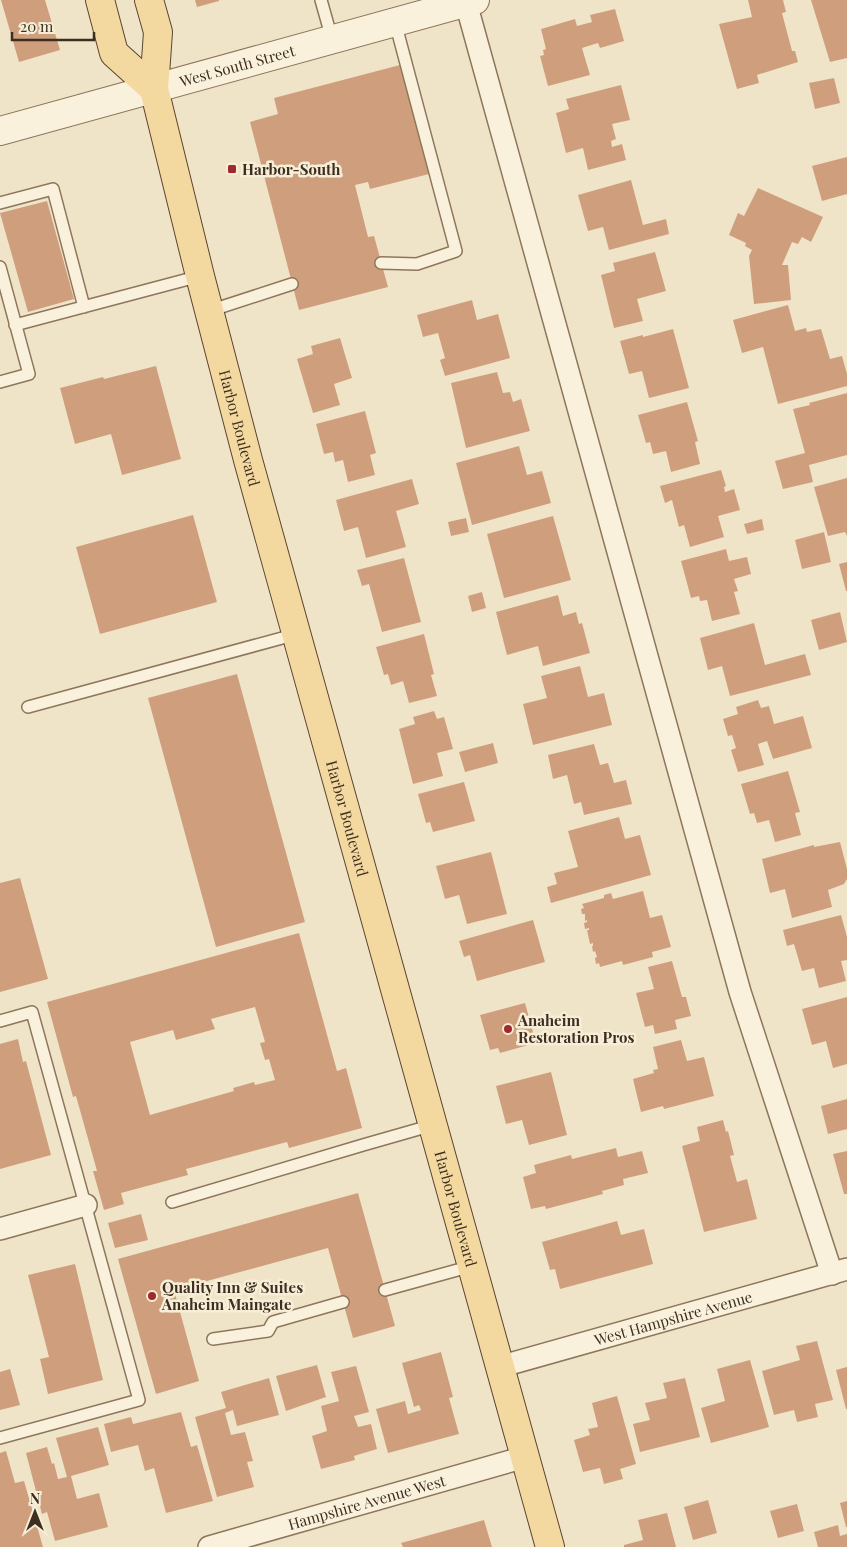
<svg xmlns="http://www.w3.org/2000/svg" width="847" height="1547" font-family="'Playfair Display',serif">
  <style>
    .building { fill: #cf9f7d; fill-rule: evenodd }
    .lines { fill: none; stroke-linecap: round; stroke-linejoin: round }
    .service-casing { stroke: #8d765c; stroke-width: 14 }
    .minor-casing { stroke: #8d765c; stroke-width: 24 }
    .tertiary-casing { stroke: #8d765c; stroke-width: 30 }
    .primary-casing { stroke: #5b4430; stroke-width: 30 }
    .service { stroke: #faf1dc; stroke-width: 11 }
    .minor { stroke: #faf1dc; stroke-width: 21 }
    .tertiary { stroke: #faf1dc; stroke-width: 28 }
    .primary { stroke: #f3d9a0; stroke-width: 28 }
    .poi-dot { fill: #9e2a2b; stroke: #f7eed8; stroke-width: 2 }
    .labels { text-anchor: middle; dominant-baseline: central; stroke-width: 5; stroke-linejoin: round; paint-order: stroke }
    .street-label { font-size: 15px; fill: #3d2e20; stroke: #f7eed8 }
    .poi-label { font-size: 15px; font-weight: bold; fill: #3d2e20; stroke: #f7eed8; text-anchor: start }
  </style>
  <rect width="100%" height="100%" fill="#f0e4c8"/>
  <path class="building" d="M1 0H45L60 50 19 62Z
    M195 0H219V1L197 7Z
    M748 0H783L786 12 782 13 792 51H795L798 62 757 75 759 83 737 89 719 24 752 17Z
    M811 0H847V58L830 62Z
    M615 9 624 41 600 48 598 43 582 48 590 75 548 86 540 56 544 55 543 50 546 49 541 29 575 19 577 26 592 22 590 15Z
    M400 65 429 174 370 189 368 182 355 185 368 237 374 236 388 287 299 310 250 122 278 114 274 98Z
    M834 78 840 103 815 109 809 83Z
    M621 85 630 120 612 124 616 139 611 141 612 147 622 144 626 160 588 170 583 148 566 153 556 113 569 109 566 99Z
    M847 157V194L822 201 812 166Z
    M631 180 643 225 666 219 669 234 609 250 603 227 588 231 578 195Z
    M758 188 823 217 811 242 802 237 798 244 792 242 782 265H788L791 300 754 304 749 256 752 250 745 246 746 243 729 235 738 213 744 216Z
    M47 201 74 299 28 312 0 213Z
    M655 252 666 291 637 299 643 321 614 328 601 275 615 271 613 263Z
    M472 300 477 320 498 314 510 358 445 376 440 360 445 358 438 333 423 337 417 315Z
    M788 305 795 331 806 328 807 332 821 329 830 359 842 356 847 374V386L778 404 763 347 742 353 733 320Z
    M673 329 689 388 649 398 642 371 629 374 620 341 643 335V337Z
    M340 338 352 378 334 384 340 405 313 413 297 359 313 354 311 346Z
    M156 366 181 459 122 475 111 434 75 444 60 388 103 377 104 379Z
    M497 372 503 393 510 392 513 402 521 399 530 431 466 448 451 383Z
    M847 393V455L809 465 813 482 783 489 775 461 805 453 793 409 810 405 809 403Z
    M687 402 698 441 695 442 700 464 671 472 666 451 653 454 650 442 646 443 638 415Z
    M365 411 376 453 370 455 375 475 348 482 343 460 335 462 333 452 324 454 316 424Z
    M519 446 527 475 542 471 551 503 472 525 456 463Z
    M721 470 726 486 724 487 725 492 734 489 740 510 718 516 724 537 690 547 684 525 679 527 672 500 665 503 660 486Z
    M847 478V536L845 532 828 536 814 487Z
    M412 479 419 504 396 511 406 547 366 558 358 527 344 531 336 500Z
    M193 515 217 602 100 634 76 547Z
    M553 516 571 580 504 598 487 534Z
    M466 518 469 532 451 536 448 522Z
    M762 519 764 530 747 534 744 524Z
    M824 532 831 562 802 569 795 540Z
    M726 549 729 561 747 557 751 574 734 579 738 591 734 592 740 614 712 621 707 600 700 601 699 596 691 598 681 561Z
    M404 558 421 622 382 632 369 584 362 586 357 570Z
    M847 562V591H846L839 564Z
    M482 592 486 608 472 612 468 596Z
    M558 595 563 616 576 612 579 624 582 623 590 653 543 666 538 646 507 655 496 612Z
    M840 612 847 642 819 650 811 620Z
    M754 623 765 665 805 654 811 675 730 696 722 666 708 670 700 638Z
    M424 634 434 674 431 675 437 696 409 703 403 681 391 685 388 674 384 675 376 647Z
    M580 666 588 697 604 693 612 725 533 745 523 704 547 698 541 676Z
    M237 674 305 922 216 947 148 698Z
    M758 700 761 708 769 706 774 724 803 716 812 748 773 759 767 741 758 744 764 765 738 772 731 750 736 748 732 735 728 736 723 719 738 714 736 707Z
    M434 711 437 719 444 717 453 749 437 753 443 776 413 784 399 729 415 724 413 717Z
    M493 743 498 763 465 772 459 752Z
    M594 744 600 765 608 763 614 783 626 780 632 804 584 815 581 802 574 804 567 775 553 779 548 755Z
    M788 771 800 812 795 813 801 835 775 842 769 820 757 823 754 813 750 814 741 784Z
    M464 782 475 821 433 832 430 822 426 823 418 794Z
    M619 817 625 839 640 835 651 875 551 903 547 887 557 884 554 873 578 867 568 831Z
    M840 842 847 869V879L844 884 828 890 832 907 792 918 785 889 770 893 762 859 814 845V847Z
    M491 852 507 914 467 924 459 895 445 899 436 866Z
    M20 878 48 979 0 992V883Z
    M643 891 650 918 662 915 671 947 652 952 653 957 623 965 622 961 600 967 599 963 596 964 595 958 597 957 595 951 593 952 592 946H593V943L590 944 587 930H589V928L585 929 584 923 587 922V920L585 921V914H582L581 909 584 908 582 904 604 898V895L611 893 613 899Z
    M841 915 847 937V960L841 961 846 981 819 988 814 968 802 971 794 944 787 946 783 930Z
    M533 920 545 962 477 981 470 955 464 957 459 941Z
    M299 933 337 1071 346 1068 362 1128 289 1148 287 1142 186 1169 188 1175 121 1193 124 1204 104 1210 93 1171H97L76 1096 73 1097 47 1002ZM255 1007 265 1042 260 1043 265 1060 269 1059 275 1080 255 1085 254 1082 233 1088 234 1091 150 1115 130 1042 173 1030 176 1040 215 1029 211 1019Z
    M672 961 682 997H686L691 1016 675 1020 677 1029 655 1034 653 1025 645 1027 636 993 654 989 648 967Z
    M847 997V1064L833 1068 826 1041 812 1045 802 1009Z
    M525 1003 536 1043 500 1053 498 1048 490 1050 480 1015Z
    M18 1039 23 1062 26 1061 51 1155 0 1169V1044Z
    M681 1040 687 1061 704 1057 714 1096 664 1109 663 1106 641 1112 633 1079 654 1073 653 1070 658 1069 653 1047Z
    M551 1072 567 1135 529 1145 522 1120 506 1124 496 1086Z
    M847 1099V1129L828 1134 821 1106Z
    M723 1120 726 1132 728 1131 734 1155 730 1156 737 1182 747 1179 757 1219 704 1232 682 1146 700 1141 697 1127Z
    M616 1148 618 1157 642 1151 648 1173 623 1179 624 1185 602 1191 603 1194 546 1209 545 1206 531 1209 523 1177 536 1173 534 1165 571 1155 572 1159Z
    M847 1151V1194H844L833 1154Z
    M358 1193 395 1326 353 1338 328 1248 174 1290 199 1381 156 1394 118 1259Z
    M141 1214 148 1240 115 1248 108 1223Z
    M617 1221 621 1235 644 1229 653 1264 560 1289 555 1269 550 1270 542 1242Z
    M75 1264 103 1380 48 1394 40 1359 49 1357 28 1275Z
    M817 1341 833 1400 815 1404 818 1417 797 1422 794 1410 774 1415 762 1371 800 1360 796 1346Z
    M441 1352 453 1397 449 1398 459 1434 388 1453 376 1409 405 1401 408 1414 421 1410 419 1405 414 1407 402 1363Z
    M750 1360 769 1427 711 1443 701 1408 725 1401 717 1369Z
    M317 1365 326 1397 286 1411 276 1376Z
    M356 1366 369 1412 354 1416 358 1427 371 1424 377 1449 354 1456 355 1460 321 1469 312 1436 327 1431 321 1406 339 1401 331 1372Z
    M847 1367V1409H846L836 1370Z
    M10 1369 20 1405 0 1410V1372Z
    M269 1378 279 1415 237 1426 233 1410 225 1413 231 1435 245 1432 253 1461 247 1462 254 1487 217 1497 195 1417 226 1408 221 1392Z
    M685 1378 700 1437 640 1452 633 1424 650 1420 645 1403 667 1398 663 1383Z
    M617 1396 636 1464 620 1469 623 1479 604 1484 600 1468 583 1472 574 1440 590 1435 588 1429 598 1427 592 1403Z
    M181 1412 191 1447 197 1445 213 1501 166 1513 154 1468 145 1471 138 1445 111 1452 104 1424 131 1417 133 1424Z
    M98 1427 109 1465 71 1476 77 1499 99 1493 108 1527 55 1541 47 1512 42 1514 26 1453 47 1447 52 1464 54 1463 58 1479 67 1477 56 1438Z
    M6 1451 15 1483 24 1481 43 1547H0V1453Z
    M708 1500 717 1533 693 1540 684 1507Z
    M847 1501V1527H846L840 1503Z
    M797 1504 804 1531 778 1538 770 1511Z
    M667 1513 676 1547H624V1545L643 1540 638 1520Z
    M484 1520 492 1547H403L401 1543Z
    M838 1525 840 1536 847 1534V1547H818L814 1532Z"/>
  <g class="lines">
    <g class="service-casing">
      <path id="service" d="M321 0 332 39
        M0 203 53 189 84 307
        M381 263 417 264 456 251 395 22
        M0 267 29 374 0 382
        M209 311 292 284
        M15 325 200 276
        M28 707 297 634
        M0 1021 32 1012 139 1400 0 1438
        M172 1202 363 1145 433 1125
        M385 1290 472 1266
        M213 1339 268 1331 273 1322 343 1302"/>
    </g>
    <g class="minor-casing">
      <g id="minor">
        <path d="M466 3 740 992 832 1274"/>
        <path d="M0 1229 86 1205"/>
        <path id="s1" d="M499 1367 847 1269"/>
        <path id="s2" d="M209 1547 525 1457"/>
      </g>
    </g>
    <g class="tertiary-casing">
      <g id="tertiary">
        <path id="s3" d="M0 131 475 0"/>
      </g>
    </g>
    <g class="primary-casing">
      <g id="primary">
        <path d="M100 0 114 53 154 89"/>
        <path id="s4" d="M149 0 158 32 154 89 200 276 248 460 550 1547"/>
      </g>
    </g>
    <use href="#service" class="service"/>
    <use href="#minor" class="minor"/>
    <use href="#tertiary" class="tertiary"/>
    <use href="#primary" class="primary"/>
  </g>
  <g class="poi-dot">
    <rect x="227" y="164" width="10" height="10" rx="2.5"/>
    <circle cx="508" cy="1029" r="5"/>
    <circle cx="152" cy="1296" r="5"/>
  </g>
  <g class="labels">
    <g class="street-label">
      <text stroke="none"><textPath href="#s3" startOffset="246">West South Street</textPath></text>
      <text stroke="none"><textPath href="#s4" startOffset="440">Harbor Boulevard</textPath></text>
      <text stroke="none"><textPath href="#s4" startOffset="845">Harbor Boulevard</textPath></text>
      <text stroke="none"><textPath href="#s4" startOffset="1250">Harbor Boulevard</textPath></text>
      <text stroke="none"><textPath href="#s1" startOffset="181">West Hampshire Avenue</textPath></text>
      <text stroke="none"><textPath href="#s2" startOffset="164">Hampshire Avenue West</textPath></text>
    </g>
    <g class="poi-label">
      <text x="242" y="169">Harbor-South</text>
      <text x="518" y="1020">Anaheim<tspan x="518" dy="17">Restoration Pros</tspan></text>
      <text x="162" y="1287">Quality Inn &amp; Suites<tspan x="162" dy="17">Anaheim Maingate</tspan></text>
    </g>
  </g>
  <g transform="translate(35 1512)" stroke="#f7eed8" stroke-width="4" paint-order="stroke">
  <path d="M0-4L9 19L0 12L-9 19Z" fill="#3d2e20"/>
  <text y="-8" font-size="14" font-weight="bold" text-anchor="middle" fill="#3d2e20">N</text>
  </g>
  <path d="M12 32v8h82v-8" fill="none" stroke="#3d2e20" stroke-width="2.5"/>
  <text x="20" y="32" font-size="15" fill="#3d2e20" stroke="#f7eed8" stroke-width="4" paint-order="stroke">20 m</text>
</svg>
